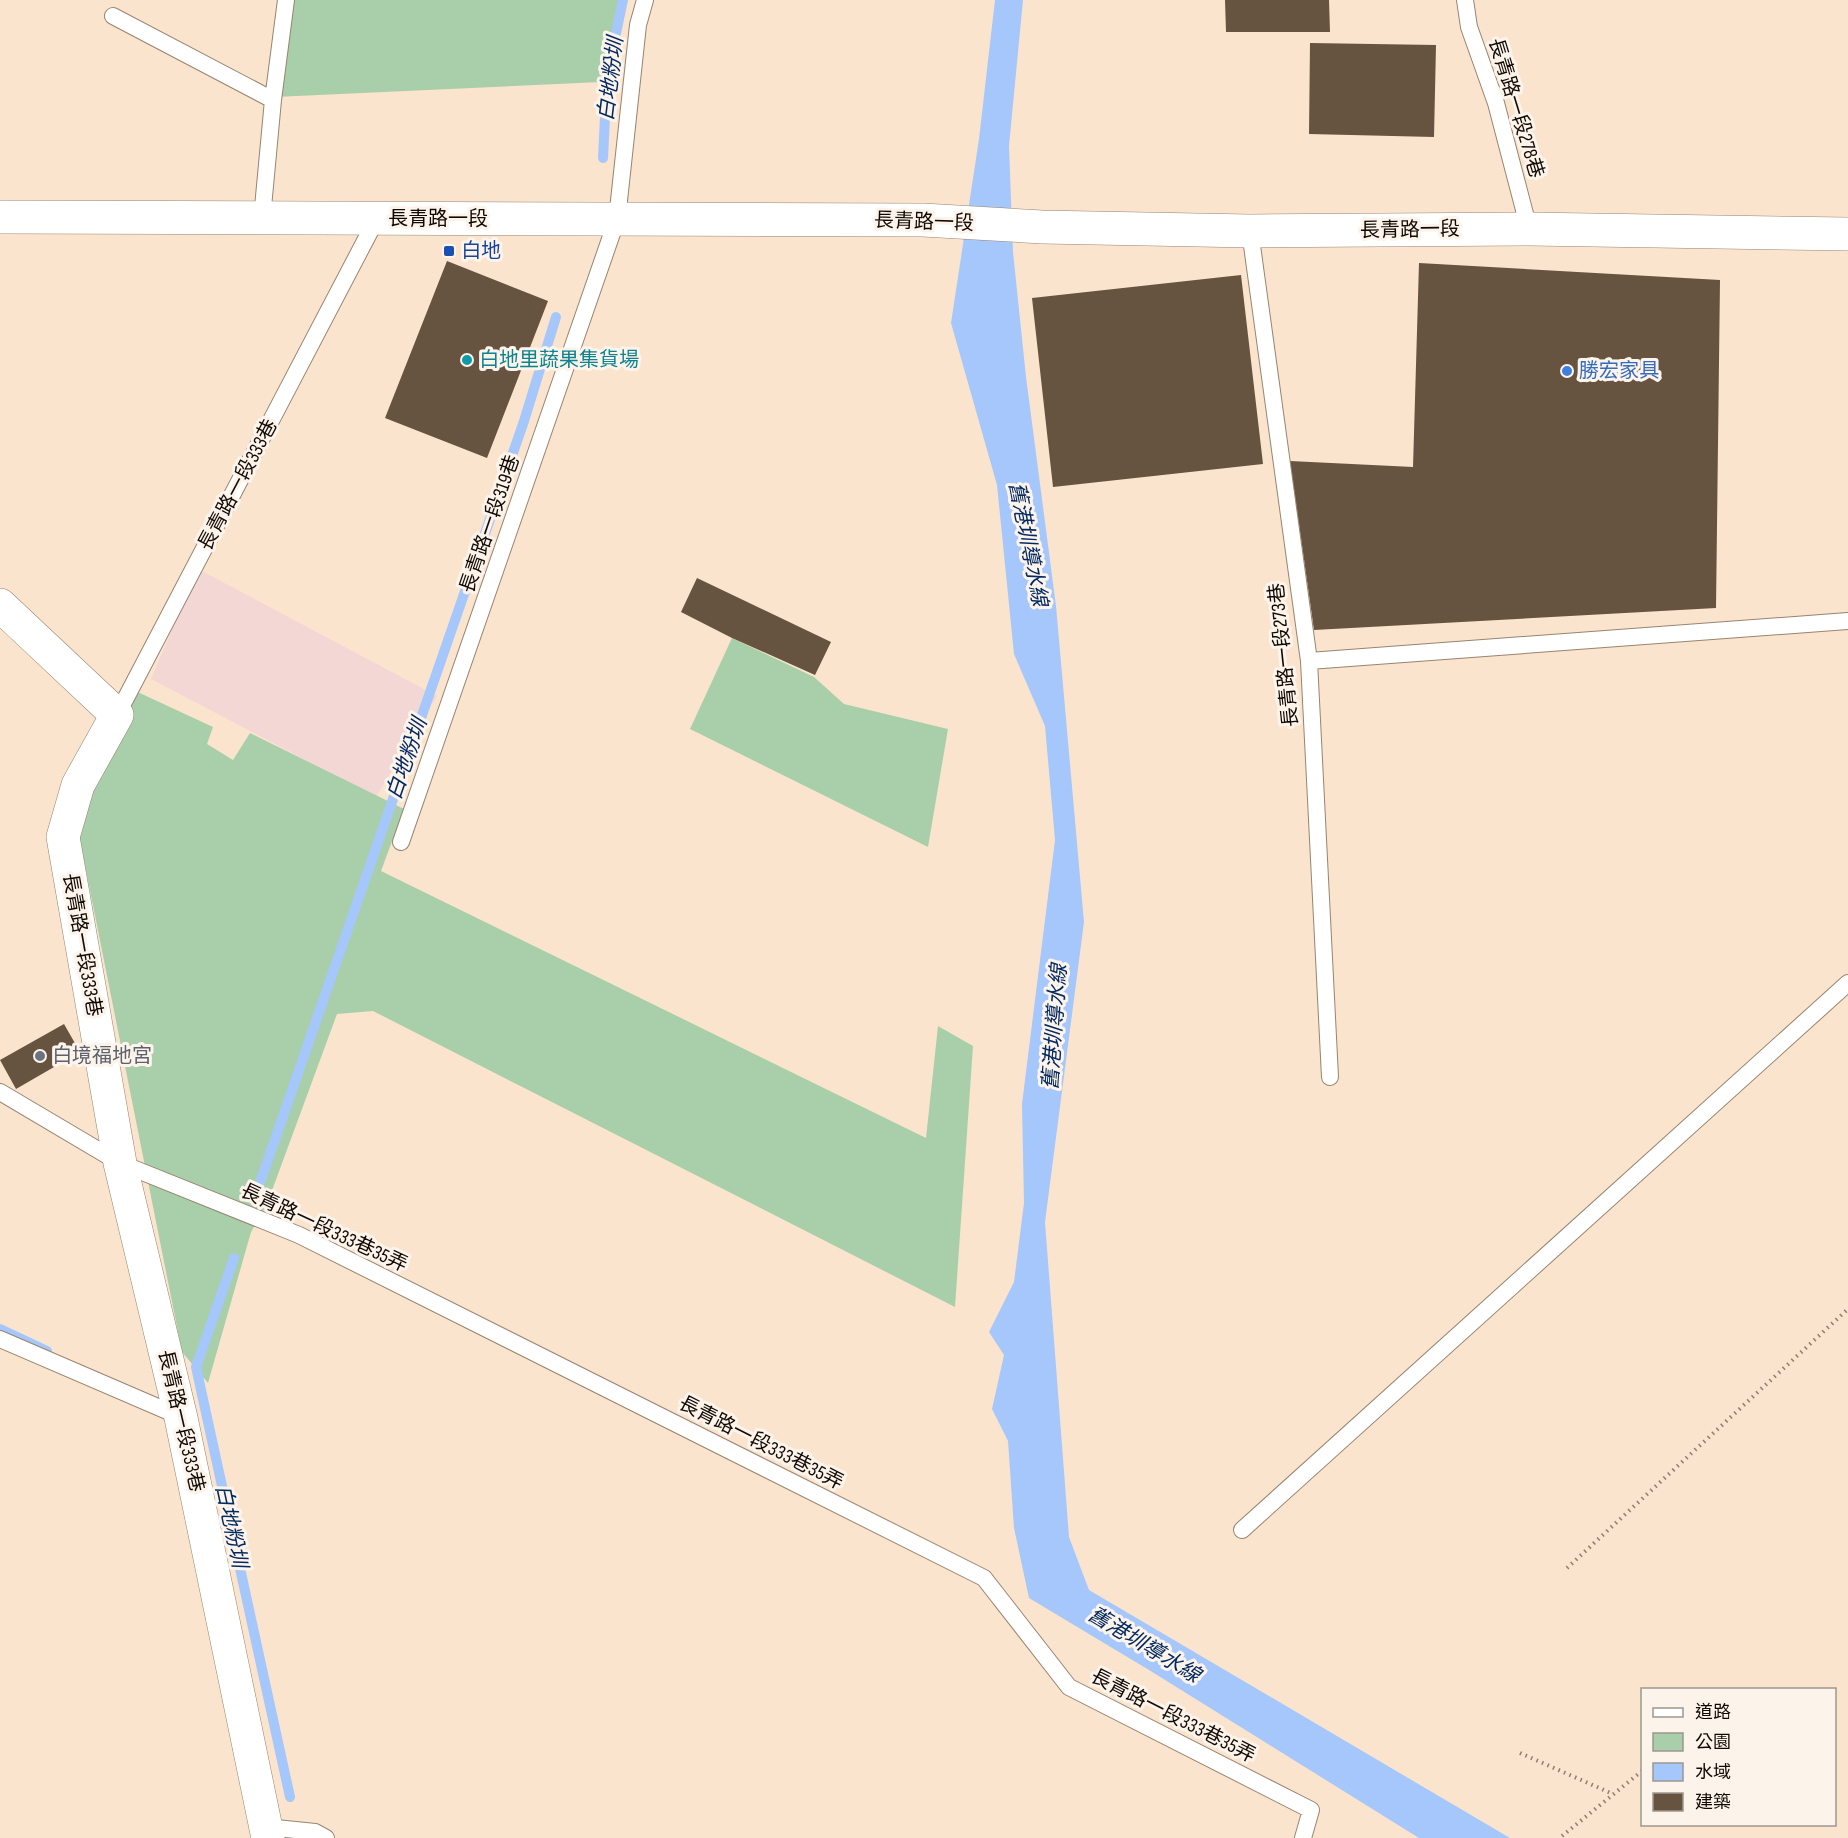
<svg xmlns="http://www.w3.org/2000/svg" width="1848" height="1838" font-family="'Sofia Sans Condensed','Noto Sans TC',sans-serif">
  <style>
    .industrial { fill: #f2d7d5 }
    .green { fill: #a9cfaa }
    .water { fill: #a6c7fb }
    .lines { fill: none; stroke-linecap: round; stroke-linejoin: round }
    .stream { stroke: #a6c7fb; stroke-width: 10 }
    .building { fill: #665440 }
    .service-casing { stroke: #988470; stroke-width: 18 }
    .tertiary-casing { stroke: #988470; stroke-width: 34 }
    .path { stroke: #8e7f70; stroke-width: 4; stroke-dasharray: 1.5 4.5; stroke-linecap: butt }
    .service { stroke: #fff; stroke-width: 16 }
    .tertiary { stroke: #fff; stroke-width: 33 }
    .transit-dot { fill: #1a4fb4; stroke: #fcf4eb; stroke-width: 2 }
    .culture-dot { fill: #0f9aa8; stroke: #fcf4eb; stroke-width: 2 }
    .shop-dot { fill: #3f7fe0; stroke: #fcf4eb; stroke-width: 2 }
    .worship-dot { fill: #6b7280; stroke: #fcf4eb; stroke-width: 2 }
    .labels { text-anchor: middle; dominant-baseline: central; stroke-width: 6; stroke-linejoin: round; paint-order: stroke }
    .street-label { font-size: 20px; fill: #110a04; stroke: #fcf4eb }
    .transit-label { font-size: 20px; fill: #164399; stroke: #fcf4eb; text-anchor: start }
    .culture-label { font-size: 20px; fill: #0d838f; stroke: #fcf4eb; text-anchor: start }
    .shop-label { font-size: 20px; fill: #366cbe; stroke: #fcf4eb; text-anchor: start }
    .worship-label { font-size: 20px; fill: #5b616d; stroke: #fcf4eb; text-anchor: start }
    .water-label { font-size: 21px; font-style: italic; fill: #042960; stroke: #fcf4eb }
  </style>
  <rect width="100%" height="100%" fill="#fae4cd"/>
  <path class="industrial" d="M198 569 437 696 376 797 151 679Z"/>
  <path class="green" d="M286 0H620L601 82 275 97Z
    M732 638 814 677 844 704 948 729 928 847 690 729Z
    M129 688 213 727 207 744 233 760 250 733 404 809 381 871 926 1138 938 1026 973 1046 955 1307 373 1011 337 1014 267 1204 251 1232 208 1383 182 1352 74 810Z"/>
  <path class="water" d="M995 0H1023L1009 146 1013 252 1026 377 1056 606 1084 922 1045 1222 1069 1537 1089 1590 1510 1838H1419L1149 1670 1029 1598 1014 1528 1008 1441 992 1409 1004 1355 989 1332 1014 1282 1024 1203 1022 1104 1055 840 1045 726 1014 654 997 485 951 323 979 139Z"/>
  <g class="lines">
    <path class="stream" d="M603 158 607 76 623 0
      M254 1200 524 421 556 317
      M234 1258 196 1367 290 1797
      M0 1329 47 1351"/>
  </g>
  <path class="building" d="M1225 0H1329L1330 32H1226Z
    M1310 43 1436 45 1434 137 1309 134Z
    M447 261 548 301 487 458 385 418Z
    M1419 263 1720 280 1716 608 1314 630 1290 461 1413 467Z
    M1241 275 1263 464 1053 487 1032 298Z
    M697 578 831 642 815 675 732 638 681 612Z
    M64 1024 80 1052 16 1089 0 1060Z"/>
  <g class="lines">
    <g class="service-casing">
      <path id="service" d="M1465 0 1469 27 1496 103 1529 229
        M113 16 273 100
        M262 218 273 100 286 0
        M1250 231 1309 661 1330 1077
        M1309 661 1848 621
        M117 715 377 218
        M401 842 617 219 638 25 645 0
        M0 1092 120 1163 299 1235 984 1578 1069 1687 1311 1810 1303 1838
        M0 1339 181 1417
        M1242 1530 1848 983
        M266 1827 315 1832 326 1838"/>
    </g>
    <g class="tertiary-casing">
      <path id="tertiary" d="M0 217 923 220 1042 227 1250 231 1529 229 1848 234
        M0 605 117 715 78 785 63 837 120 1163 181 1418 268 1838"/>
    </g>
    <path class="path" d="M1567 1568 1848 1309
      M1520 1753 1613 1794
      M1562 1836 1642 1771"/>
    <use href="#service" class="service"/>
    <use href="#tertiary" class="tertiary"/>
  </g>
  <rect class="transit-dot" x="443" y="245" width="12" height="12" rx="3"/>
  <circle class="culture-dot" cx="467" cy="360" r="6"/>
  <circle class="shop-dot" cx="1567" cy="371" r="6"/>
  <circle class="worship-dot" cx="40" cy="1056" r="6"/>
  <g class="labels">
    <g class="street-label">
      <text transform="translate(1516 108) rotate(73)">長青路一段278巷</text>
      <text x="438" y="219">長青路一段</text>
      <text transform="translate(924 222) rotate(2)">長青路一段</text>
      <text transform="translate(1410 230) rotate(-1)">長青路一段</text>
      <text transform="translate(238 485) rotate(-62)">長青路一段333巷</text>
      <text transform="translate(490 524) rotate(-71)">長青路一段319巷</text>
      <text transform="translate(1284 655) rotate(-96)">長青路一段273巷</text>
      <text transform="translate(82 945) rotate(80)">長青路一段333巷</text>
      <text transform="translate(324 1228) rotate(25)">長青路一段333巷35弄</text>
      <text transform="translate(181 1421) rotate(77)">長青路一段333巷</text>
      <text transform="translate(761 1443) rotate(27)">長青路一段333巷35弄</text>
      <text transform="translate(1173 1716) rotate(27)">長青路一段333巷35弄</text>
    </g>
    <g class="transit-label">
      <text x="461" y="251">白地</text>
    </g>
    <g class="culture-label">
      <text x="479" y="360">白地里蔬果集貨場</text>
    </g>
    <g class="shop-label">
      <text x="1579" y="371">勝宏家具</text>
    </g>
    <g class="worship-label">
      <text x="52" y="1056">白境福地宮</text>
    </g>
    <g class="water-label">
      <text transform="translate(611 79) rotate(-83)">白地粉圳</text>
      <text transform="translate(1028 544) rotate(79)">舊港圳導水線</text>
      <text transform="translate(407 759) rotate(-71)">白地粉圳</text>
      <text transform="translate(1055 1027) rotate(-86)">舊港圳導水線</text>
      <text transform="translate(231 1526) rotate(78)">白地粉圳</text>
      <text transform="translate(1144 1645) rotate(31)">舊港圳導水線</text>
    </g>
  </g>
  <rect x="1641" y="1688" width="195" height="138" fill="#fcf4eb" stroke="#9e968f" stroke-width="1.5"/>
  <rect x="1653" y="1708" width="30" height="9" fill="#ffffff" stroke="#9e968f" stroke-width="1.5"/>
  <text x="1695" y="1718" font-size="18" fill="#110a04">道路</text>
  <rect x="1653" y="1733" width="30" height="18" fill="#a9cfaa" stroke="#9e968f" stroke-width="1.5"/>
  <text x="1695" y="1748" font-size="18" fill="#110a04">公園</text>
  <rect x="1653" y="1763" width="30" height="18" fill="#a6c7fb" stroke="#9e968f" stroke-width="1.5"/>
  <text x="1695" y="1778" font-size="18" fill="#110a04">水域</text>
  <rect x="1653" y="1793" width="30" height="18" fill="#665440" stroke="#9e968f" stroke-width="1.5"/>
  <text x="1695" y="1808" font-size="18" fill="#110a04">建築</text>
</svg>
